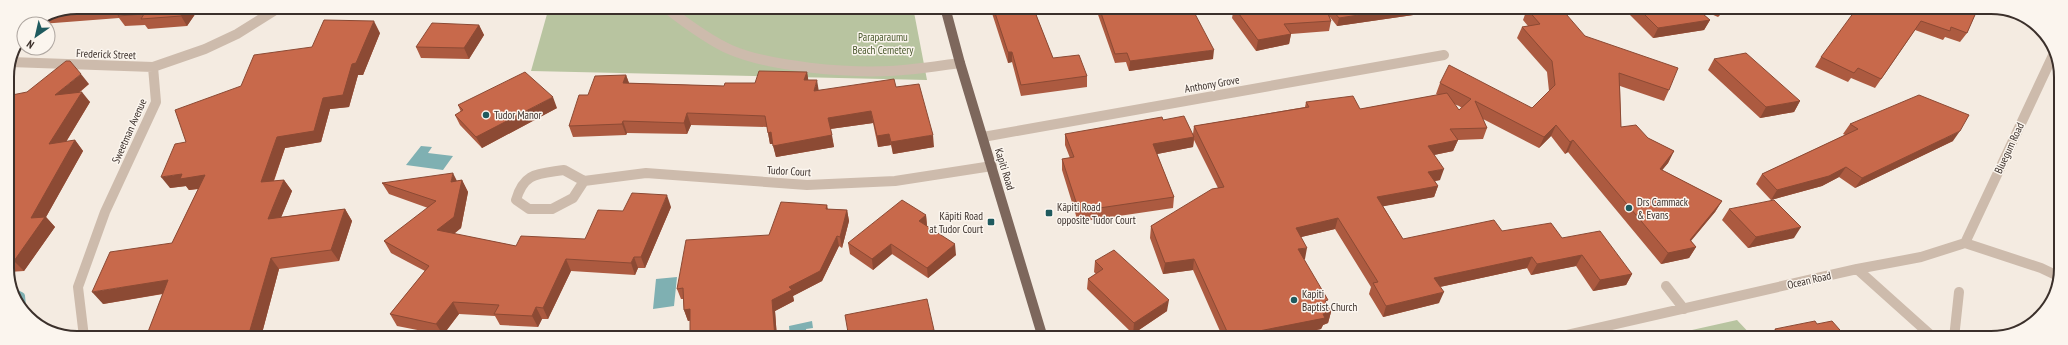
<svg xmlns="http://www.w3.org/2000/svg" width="2068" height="345" font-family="'PT Sans Narrow',sans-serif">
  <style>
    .green { fill: #b8c4a0 }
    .water { fill: #7fb0b2 }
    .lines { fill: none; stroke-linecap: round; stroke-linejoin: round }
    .stream { stroke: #7fb0b2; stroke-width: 8 }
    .minor { stroke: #cdbbac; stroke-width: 10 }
    .major { stroke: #7d675c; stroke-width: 10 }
    .wall { fill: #ac5a40; fill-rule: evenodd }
    .shaded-wall { fill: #8c4a34 }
    .building { fill: #c8694b; stroke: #8c4a34 }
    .poi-dot { fill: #1f5a5e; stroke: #fbf5ee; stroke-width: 1.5 }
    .labels { text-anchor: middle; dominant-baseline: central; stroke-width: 3; stroke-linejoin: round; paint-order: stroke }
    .park-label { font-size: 11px; fill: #4a5a2e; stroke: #fbf5ee }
    .street-label { font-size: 11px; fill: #3b302b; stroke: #fbf5ee }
    .poi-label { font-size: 11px; fill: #3b302b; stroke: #fbf5ee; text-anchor: start }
    .rim { fill: none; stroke: #3b302b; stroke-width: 2 }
  </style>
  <rect width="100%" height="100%" fill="#f4ebe1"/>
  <path class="green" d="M549 7H913L927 80 531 71Z
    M1737 320 1754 338H1656Z"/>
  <path class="water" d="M421 146 432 147 428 153 453 156 443 170 406 165Z
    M677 277 674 306 653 309 656 279Z
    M812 321 813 328 806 329 807 338H790L789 326Z"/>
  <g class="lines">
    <path class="stream" d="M13 292 21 296 22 306"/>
    <path class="minor" d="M665 7C683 21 710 41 731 50 771 67 847 73 890 71 914 70 937 66 960 63
      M10 62 153 67
      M983 137 1444 55
      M564 170 584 181 573 198 552 209H529L516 200C524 172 538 174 564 170Z
      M584 181 646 173 807 185 895 181 992 166
      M1965 243 2054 53
      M1857 269 1934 338
      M1666 286 1684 309
      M84 337 78 287 105 212 156 102 153 67 205 49 237 34 280 7
      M1554 338 1857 269 1921 257 1965 243 2041 268 2060 277
      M1954 338 1959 292"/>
    <path class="major" d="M945 7 960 63 1043 338"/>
  </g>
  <path class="wall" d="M77 7H200L187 26 148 29 145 25 125 26 119 18 41 24H33L51 12Z
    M990 7H1033L1053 58 1087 76V87L1021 96 1012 62 1008 63Z
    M1083 7H1178L1181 14 1213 59 1129 71 1126 62 1115 63 1096 9 1085 11Z
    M1234 7H1436L1434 12 1337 26 1330 17 1331 21 1329 31 1291 34 1289 44 1256 51 1232 18Z
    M1623 8H1696L1710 20 1704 30 1653 38Z
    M1697 8H1726L1718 17Z
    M1900 8H1978L1967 33 1960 42 1945 37 1943 40 1915 30 1875 88 1851 78 1848 82 1815 67 1821 57 1898 10Z
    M1527 9 1585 36 1669 90 1664 101 1620 86 1621 127 1648 138 1674 151 1668 163 1662 170 1722 201 1715 212 1691 241 1696 247 1689 258 1661 264 1568 152 1565 154 1551 136 1539 148 1483 119 1487 128 1483 139 1458 140 1453 151 1434 155 1440 180 1435 181 1438 186 1434 197 1383 206 1403 239 1502 231 1562 238 1632 274 1626 285 1593 291 1576 266 1531 275 1527 268 1440 287 1439 303 1383 317 1369 294 1371 287 1335 229 1301 237 1305 259H1304L1331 312 1328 323 1323 325 1321 329 1279 338H1223L1193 270 1163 274 1150 238 1151 226 1218 188 1194 140 1193 147 1157 154 1174 197 1173 208 1078 222 1062 170V159L1070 158 1065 145V134L1163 120 1193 134 1194 126 1305 107 1306 102 1360 109 1438 95 1436 94 1440 83 1532 108 1549 91 1547 72 1517 38 1522 27 1528 26 1523 20ZM1454 104 1459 106 1462 108 1459 110Z
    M479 25 484 35 469 59 421 58 416 47Z
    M380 33 363 75H358L349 107 330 109 321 142 285 148 274 181 284 180 292 191 281 217 345 209 352 221 339 261 279 269 261 337H146L163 294 103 304 172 243 198 189 189 190 186 186 170 188 186 142 241 86 312 47Z
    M1714 59 1800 101 1794 112 1760 118 1708 70Z
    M807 72 808 80 818 90 896 87 934 147 893 154 891 145 878 147 873 123 830 129 834 147 776 157 773 144H770L767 127 691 125 687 134 627 133 626 135 573 137 569 126 588 95 626 75 629 83 724 86 755 83Z
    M89 84 79 93 90 102 66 142 75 140 83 151 46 217 55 227 24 271 9 272 7 96Z
    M458 105 557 108 482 148 460 125 455 115 461 112Z
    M1850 124 1953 141 1855 188 1839 177 1822 186 1771 200 1756 184 1762 174 1845 135 1843 134Z
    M462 180 468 192 461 228 454 234 516 246 585 239 623 211 671 207 645 268H638L635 275 571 271 548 319H542L538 327 500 325 495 316 459 314 443 335 397 326 390 314 425 271 391 253 384 241 428 208 389 194 382 183 457 181Z
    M827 205 828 209 847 210 849 221 842 248 839 246 822 281 793 296 794 301 775 311 777 338H690V320L688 321 684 310 683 299H681L677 289 769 235Z
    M1729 209 1794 238 1748 248 1722 220Z
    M926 215 927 226 956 255 928 278 892 254 873 270 850 254 848 243Z
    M2060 235V247L2055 245Z
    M1095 261 1167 311 1133 334 1087 289 1088 279 1096 274 1094 272Z
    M1817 324 1847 338H1768L1775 329Z"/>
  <path class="shaded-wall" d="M187 7H200L187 26 181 16Z
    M1085 7H1097L1096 9 1085 11Z
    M1411 7H1436L1434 12 1337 26 1339 18Z
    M1723 8H1726L1718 17Z
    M1710 20 1704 30 1653 38 1658 28Z
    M374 21 380 33 363 75H358L349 107 330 109 321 142 285 148 269 194 261 182 277 137 323 98 352 64Z
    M479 25 484 35 469 59 464 48Z
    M1291 34 1289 44 1256 51 1258 40Z
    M1214 50 1213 59 1129 71 1130 61Z
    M1008 52H1012V62L1008 63Z
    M807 72 809 84 804 80Z
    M81 74 89 84 63 105 55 95Z
    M626 75 630 86 623 83Z
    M817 80 819 92 814 91Z
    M82 92 90 102 58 155 49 144Z
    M553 97 557 108 482 148 476 137Z
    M1800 101 1794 112 1760 118 1766 107Z
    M871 111 873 123 830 129 828 118Z
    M687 113 691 125 687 134 684 123Z
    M623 121 627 133 626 135 622 124Z
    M1556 125 1551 136 1539 148 1544 137Z
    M1960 131 1953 141 1855 188 1862 178Z
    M771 132 774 144H770L768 133Z
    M889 134 891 145 878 147 877 136Z
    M832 135 834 147 776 157 773 146Z
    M933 135 934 147 893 154 891 142Z
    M1194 137 1193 147 1152 155 1153 144Z
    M75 140 83 151 46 217 55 227 24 271 14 261 31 218Z
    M1458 140 1453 151 1424 157 1428 146Z
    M1573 140 1568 152 1565 154 1570 142Z
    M1674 151 1668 163 1654 180 1660 169Z
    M1846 167 1839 177 1822 186 1771 200 1777 190Z
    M1444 169 1440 180 1424 183 1428 172Z
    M453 173 459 185 451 182Z
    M182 174 205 175 213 187 189 190 186 186 170 188 161 177Z
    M284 180 292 191 276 230 268 219Z
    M462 180 468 192 461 228 443 242 437 230Z
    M1438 186 1434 197 1374 208 1377 197Z
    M667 195 671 207 645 268 641 257Z
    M1722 201 1715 212 1683 250 1696 247 1689 258 1661 264 1668 253 1690 240Z
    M345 209 352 221 339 261 331 250Z
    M847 210 849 221 842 248 840 237Z
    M926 215 927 226 919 221Z
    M1338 218 1335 229 1293 239 1296 228Z
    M1801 227 1794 238 1748 248 1756 237Z
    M837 236 839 246 822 281 793 296 794 301 775 311 777 338H775L772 300 789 287Z
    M891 244 892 254 873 270 872 259Z
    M955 244 956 255 928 278 927 268Z
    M1307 248 1305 259 1296 260 1298 249Z
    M1582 255 1576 266 1531 275 1537 264Z
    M634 257 638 268 635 275 631 263Z
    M1532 257 1527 268 1430 289 1434 278Z
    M271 258 279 269 261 337H248Z
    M566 259 571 271 548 319 543 308Z
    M1194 259 1193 270 1163 274 1165 263Z
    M1632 274 1626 285 1593 291 1600 280Z
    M168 280 178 291 103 304 92 292Z
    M1444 292 1439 303 1383 317 1386 306Z
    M1169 300 1167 311 1133 334 1134 323Z
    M453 302 459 314 443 335 436 324Z
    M536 307 542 319 538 327 532 316Z
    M690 309 694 320 688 321 684 310Z
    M1331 312 1328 323 1323 325 1321 329 1279 338H1240L1259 331Z
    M934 330V338H905V336Z
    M167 334 170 337H149Z"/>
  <path class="building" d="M77 7H123L50 13Z
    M124 7H187L181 16 141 19 144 14 118 16Z
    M993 7H1033L1053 58 1079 55 1087 76 1021 85 1012 52H1008Z
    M1099 7H1178L1181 14 1194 12 1214 50 1130 61 1127 53 1115 54Z
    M1234 7H1325L1331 21 1284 24 1291 34 1258 40Z
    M1330 7H1411L1339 18Z
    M1538 7H1560L1585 36 1678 68 1669 90 1619 73 1621 127 1636 125 1648 138 1674 151 1660 169 1722 201 1690 240 1696 247 1668 253 1573 140 1570 142 1556 125 1544 137 1475 101 1487 128 1450 129 1458 140 1428 146 1444 169 1428 172 1438 186 1377 197 1403 239 1494 220 1502 231 1551 223 1562 238 1600 231 1632 274 1600 280 1582 255 1537 264 1532 257 1434 278 1444 292 1386 306 1373 283 1378 282 1338 218 1296 228 1307 248 1298 249 1328 300 1325 301 1331 312 1323 314 1325 318 1259 331 1260 334 1240 338H1230L1194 259 1165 263 1151 226 1212 189 1224 187 1194 126 1309 107 1306 102 1353 96 1360 109 1447 93 1459 110 1471 99 1440 83 1449 65 1532 108 1555 85 1552 61 1522 27 1540 24 1527 9Z
    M1638 8H1696L1710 20 1658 28Z
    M1857 8H1891L1900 11 1901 8H1978L1967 33 1951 27 1950 31 1921 21 1881 79 1858 68 1854 73 1821 57Z
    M324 20 374 21 356 63 352 64 343 95 323 98 314 131 277 137 261 182 284 180 268 219 345 209 331 250 271 258 248 337H166L167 334 146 337 168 280 92 292 110 252 172 243 205 175 180 179 182 174 161 177 175 144 186 142 175 110 241 86 254 55 312 47Z
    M432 23 479 25 464 48 416 47Z
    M1746 53 1800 101 1766 107 1714 59Z
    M66 61H70L81 74 55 95 82 92 49 144 75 140 31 218 45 217 14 261H9L7 96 27 92Z
    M759 71 807 72 804 80H817L814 91 894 79 896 87 919 84 933 135 891 142 889 134 877 136 871 111 828 118 832 135 773 146 771 132 768 133 765 116 687 113 684 123 623 121 622 124 569 126 579 95H588L595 76 626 75 623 83 724 86 725 83H755Z
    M525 72 553 97 476 137 455 115 463 110 458 105Z
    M1919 95 1969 115 1960 131 1862 178 1846 167 1829 176 1777 190 1762 174 1858 129 1850 124Z
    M1184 116 1194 137 1153 144 1174 197 1079 211 1062 159 1074 157 1065 134 1162 117 1163 120Z
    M453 173 451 182 462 180 454 217 437 230 516 246 521 236 585 239 598 210 623 211 632 193 667 195 641 257H634L631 263 566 259 543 308 536 307 532 316 494 314 499 305 453 302 436 324 390 314 429 266 384 241 436 201 382 183Z
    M902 200 926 215 919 221 955 244 927 268 891 244 872 259 848 243Z
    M1774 200 1801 227 1756 237 1729 209Z
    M781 202 827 205 826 209 847 210 840 237 837 236 820 271 789 287 792 290 772 300 775 338H690V309L684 310 683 288 677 289 686 240 769 235Z
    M1114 250 1169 300 1134 323 1088 279 1103 269 1095 261Z
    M927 299 934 330 905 336V338H849L845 315Z
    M1815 321 1817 324 1832 321 1847 338H1783L1775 329Z"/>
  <g class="poi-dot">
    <circle cx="486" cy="115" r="4"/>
    <circle cx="1629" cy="208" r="4"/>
    <rect x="1045" y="209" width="8" height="8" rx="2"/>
    <rect x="987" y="218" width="8" height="8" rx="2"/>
    <circle cx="1294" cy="300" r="4"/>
  </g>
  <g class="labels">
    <g class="park-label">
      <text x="883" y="37">Paraparaumu<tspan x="883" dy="13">Beach Cemetery</tspan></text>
    </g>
    <g class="street-label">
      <text transform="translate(106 54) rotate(2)">Frederick Street</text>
      <text transform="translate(1212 84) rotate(-10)">Anthony Grove</text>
      <text transform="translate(129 131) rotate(-66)">Sweetman Avenue</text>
      <text transform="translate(2009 148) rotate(-65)">Bluegum Road</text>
      <text transform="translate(1005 169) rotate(73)">Kapiti Road</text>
      <text transform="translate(789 171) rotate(3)">Tudor Court</text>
      <text transform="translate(1809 280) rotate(-13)">Ocean Road</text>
    </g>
    <g class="poi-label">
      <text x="494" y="115">Tudor Manor</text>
      <text x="1637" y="202">Drs Cammack<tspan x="1637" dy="13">&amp; Evans</tspan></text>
      <text x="1057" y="207">Kāpiti Road<tspan x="1057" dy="13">opposite Tudor Court</tspan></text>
      <text x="983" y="216" text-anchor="end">Kāpiti Road<tspan x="983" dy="13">at Tudor Court</tspan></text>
      <text x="1302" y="294">Kapiti<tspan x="1302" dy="13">Baptist Church</tspan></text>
    </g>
  </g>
  <path d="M0 0H2068V345H0ZM77 14H1991A63 63 0 0 1 2054 77V268A63 63 0 0 1 1991 331H77A63 63 0 0 1 14 268V77A63 63 0 0 1 77 14Z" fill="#fbf5ee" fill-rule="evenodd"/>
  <path class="rim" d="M77 14H1991A63 63 0 0 1 2054 77V268A63 63 0 0 1 1991 331H77A63 63 0 0 1 14 268V77A63 63 0 0 1 77 14Z"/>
  <g transform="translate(36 36) rotate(214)"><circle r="19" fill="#fbf5ee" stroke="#aea6a0"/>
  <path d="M0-3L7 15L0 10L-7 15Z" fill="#1f5a5e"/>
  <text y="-6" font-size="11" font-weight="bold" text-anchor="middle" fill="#3b302b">N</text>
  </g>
</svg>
